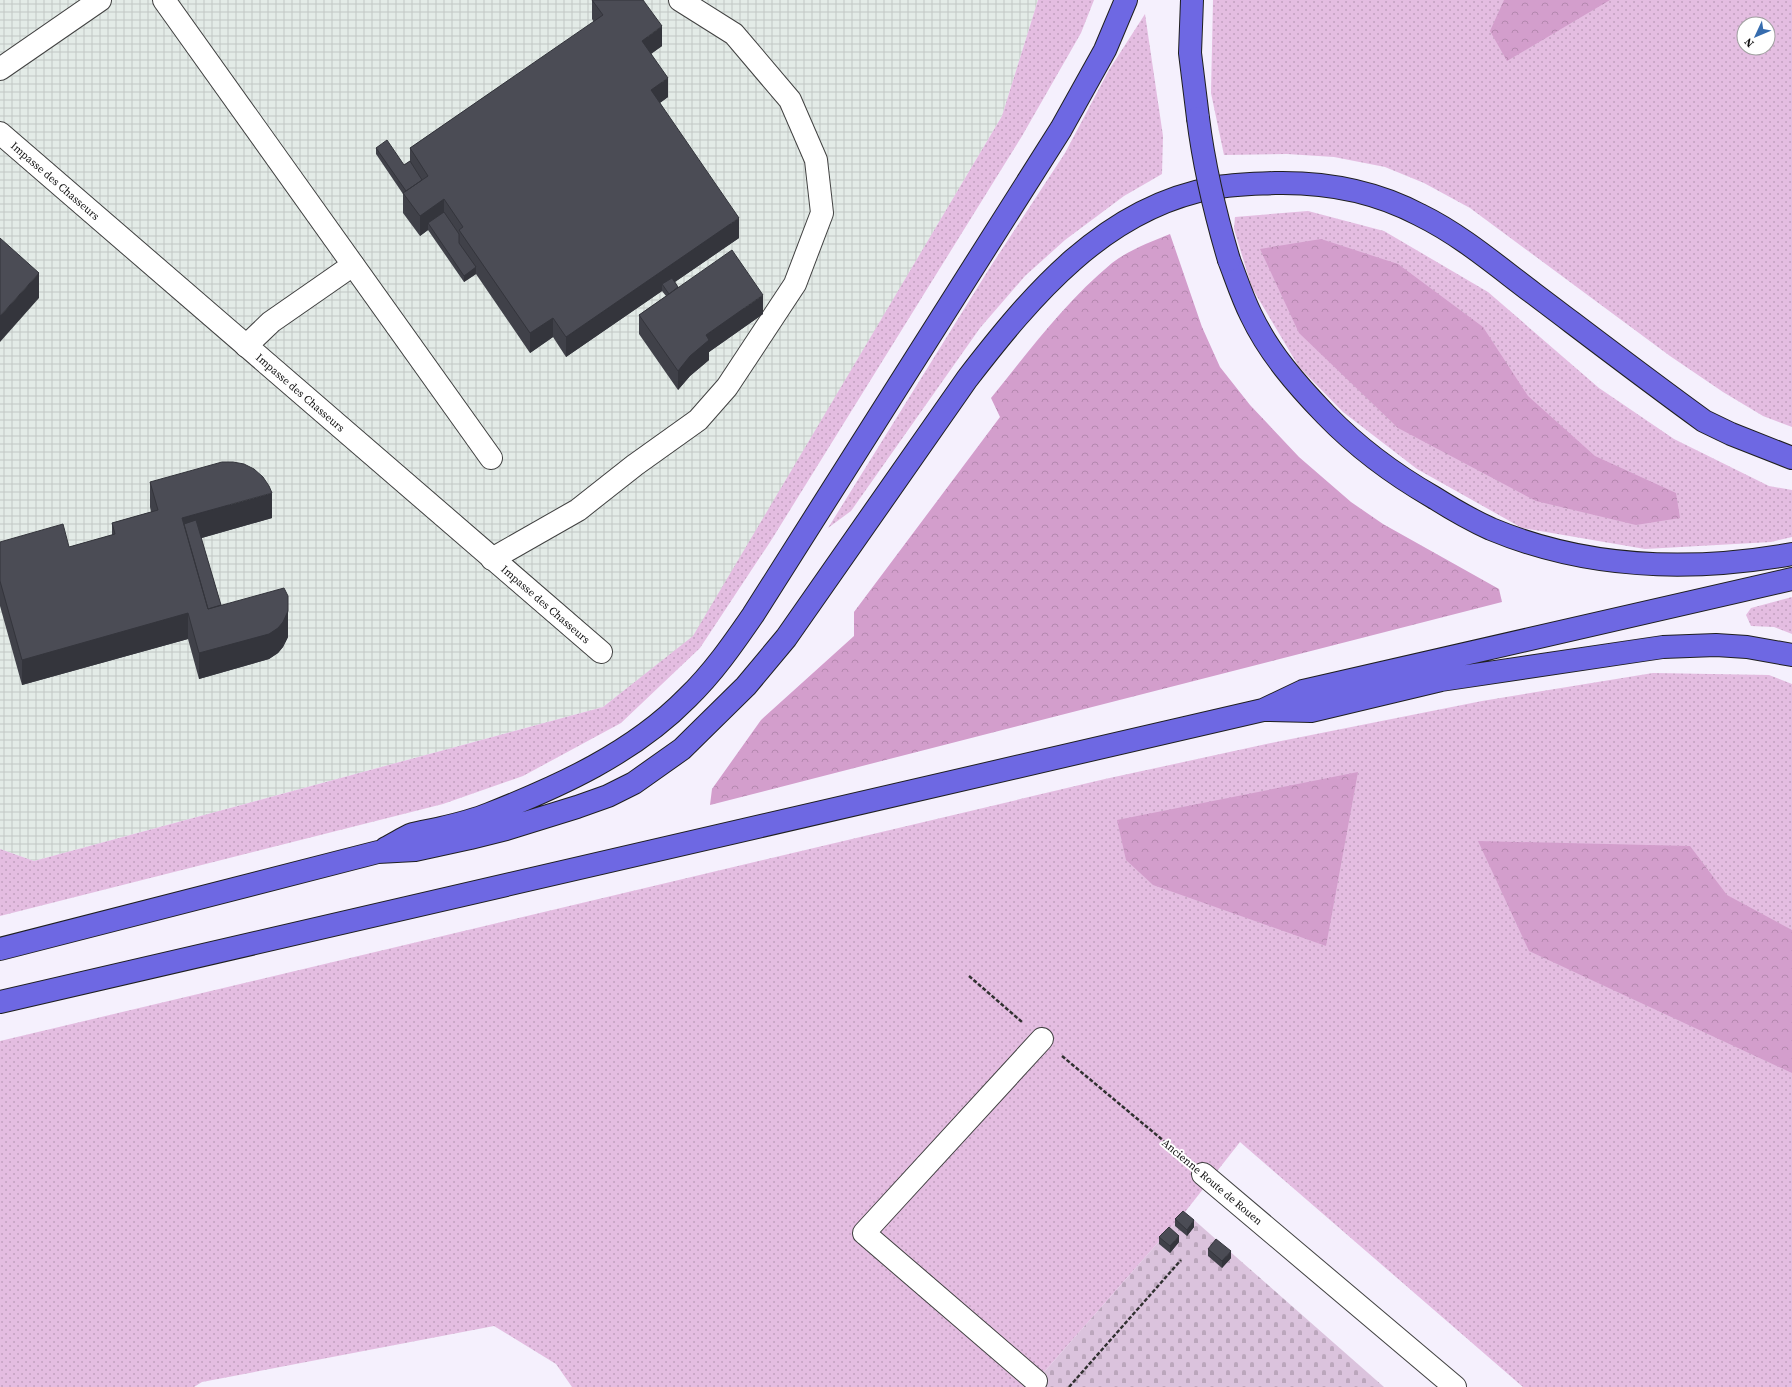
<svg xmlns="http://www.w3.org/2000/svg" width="1792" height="1387" font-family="'Source Serif 4',serif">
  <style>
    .industrial { fill: url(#industrial-grid) }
    .grass { fill: url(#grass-dots); fill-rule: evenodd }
    .forest { fill: url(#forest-crowns) }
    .cemetery { fill: url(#cemetery-stones) }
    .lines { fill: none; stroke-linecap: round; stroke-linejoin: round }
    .minor-casing { stroke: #414141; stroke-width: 24 }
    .highway-casing { stroke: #1f1f1f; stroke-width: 24 }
    .path { stroke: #303030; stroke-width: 2.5; stroke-dasharray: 4 2; stroke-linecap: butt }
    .minor { stroke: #fff; stroke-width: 22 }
    .highway { stroke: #6e68e3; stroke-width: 22 }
    .highway-bridge-casing { stroke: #1f1f1f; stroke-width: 24; stroke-linecap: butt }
    .highway-bridge { stroke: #6e68e3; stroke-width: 22 }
    .wall { fill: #404149 }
    .shaded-wall { fill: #34353c }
    .building { fill: #4b4c55; stroke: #34353c }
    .labels { text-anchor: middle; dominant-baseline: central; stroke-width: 4; stroke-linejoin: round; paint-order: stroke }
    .street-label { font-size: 11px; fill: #0e0e0e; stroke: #fff }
  </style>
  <defs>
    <pattern id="industrial-grid" width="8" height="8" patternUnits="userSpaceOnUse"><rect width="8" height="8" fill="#e3ebe7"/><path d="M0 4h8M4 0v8" fill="none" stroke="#c2c8c5"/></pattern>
    <pattern id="grass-dots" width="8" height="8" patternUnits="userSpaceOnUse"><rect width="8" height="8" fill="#e4bde1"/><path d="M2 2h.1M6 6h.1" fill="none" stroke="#c2a1c0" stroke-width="1.8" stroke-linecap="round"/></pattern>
    <pattern id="forest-crowns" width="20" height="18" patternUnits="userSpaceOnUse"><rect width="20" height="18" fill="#d39ecc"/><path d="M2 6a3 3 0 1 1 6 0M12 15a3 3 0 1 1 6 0" fill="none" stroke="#b487ae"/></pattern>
    <pattern id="cemetery-stones" width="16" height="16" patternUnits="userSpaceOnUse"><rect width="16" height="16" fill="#dbc3dd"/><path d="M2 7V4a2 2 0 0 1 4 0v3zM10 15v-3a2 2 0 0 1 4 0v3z" fill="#bba6bc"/></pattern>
  </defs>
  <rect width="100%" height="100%" fill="#f5f0fd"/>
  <path class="industrial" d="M0 0H1038L1002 116 694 636 603 707 34 861 0 849Z"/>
  <path class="grass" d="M1038 0H1094L1081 33 1022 136 772 539 700 648 621 723 523 776 443 804 0 916V849L34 861 603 707 693 636 1002 116Z
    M1213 0H1792V427L1763 416 1723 392 1670 356 1470 208 1424 183 1385 167 1334 157 1287 154 1224 155 1211 93ZM1744 24H1768V48H1744Z
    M1145 14 1163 136 1162 174 1124 196 1065 240 1025 276 980 328 851 511 828 528 989 269 1065 153 1109 70Z
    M1308 211 1384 231 1488 292 1599 388 1674 439 1769 486 1792 490V537L1771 542 1645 549 1522 528 1417 469 1343 412 1299 367 1252 288 1234 229 1235 217Z
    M1792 597V634L1774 627 1751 626 1746 615 1751 608Z
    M1653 673 1769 675 1792 684V1387H1523L1240 1142 1185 1212 1031 1387H572L556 1364 494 1326 202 1382 194 1387H0V1041L1105 779 1276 742 1482 701Z"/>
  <path class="forest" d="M1504 0H1610L1507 61 1490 31Z
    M1170 234 1202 327 1220 367 1250 405 1299 457 1351 502 1383 524 1499 589 1502 602 710 805 712 789 761 720 854 636V612L1000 417 991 398C1029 351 1065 302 1112 263 1129 250 1150 242 1170 234Z
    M1321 239 1398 264 1483 327 1528 396 1595 456 1676 493 1680 518 1636 525 1536 501 1398 428 1299 333 1260 249Z
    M1358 772 1326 946 1153 885 1126 860 1117 820Z
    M1478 841 1690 846 1727 895 1792 930V1073L1529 951Z"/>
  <path class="cemetery" d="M1185 1212 1384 1387H1031Z"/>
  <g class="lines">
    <g class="minor-casing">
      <g id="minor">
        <path d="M164 0 491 458"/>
        <path d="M0 69 100 0"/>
        <path id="s1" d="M0 133 601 652"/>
        <path d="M246 346 271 322 353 265"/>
        <path d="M492 559 578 510 635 465 698 420 727 387 795 284 822 213 816 160 790 100 734 34 680 0"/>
        <path d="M1203 1174 1455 1387"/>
        <path d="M1036 1381 864 1233 1042 1039"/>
      </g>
    </g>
    <g class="highway-casing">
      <path id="highway" d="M1192 0 1190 53 1198 118
        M1229 260C1236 278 1242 297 1251 315 1269 353 1297 385 1326 415 1358 448 1393 474 1433 497 1452 509 1471 520 1491 529 1587 569 1691 572 1792 554
        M1267 710 1311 711 1441 680 1663 647 1716 645 1747 647 1792 655
        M386 848C394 844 402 839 410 835 418 832 428 831 437 829 454 825 472 821 489 814 560 786 633 753 687 698 713 673 733 644 753 615L1061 129 1105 50 1126 0
        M0 949 378 852 415 850 470 838 506 829 577 807 608 796 634 783 682 749 746 686 786 638 967 379C1031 296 1104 208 1213 188 1233 184 1254 184 1275 183 1325 182 1375 191 1420 215 1461 235 1497 266 1533 293 1590 336 1646 379 1704 421L1731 434 1792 458
        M0 1002 1263 710 1303 691 1792 579"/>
    </g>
    <path class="path" d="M969 976 1022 1022
      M1062 1056 1183 1157
      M1069 1387 1181 1260"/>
    <use href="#minor" class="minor"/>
    <use href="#highway" class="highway"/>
    <g class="highway-bridge-casing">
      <path id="highway-bridge" d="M1198 118C1204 166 1215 213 1229 260"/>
    </g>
    <use href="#highway-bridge" class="highway-bridge"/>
  </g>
  <path class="wall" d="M592 0 662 46 651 54 668 97 660 103 739 238 675 282 678 287 763 314 709 352V360L690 376 678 390 639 334V315L666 296 662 291 566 357 553 337 530 353 476 274 464 282 428 230 420 236 403 213V194L376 154V148L404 165 410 161V148L594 22 592 19Z
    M150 482 272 518 201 538 221 605 288 622V637L283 647 278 653 269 659 199 679 188 639 22 685 0 606V542L69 547 112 535V523L151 512 150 507Z
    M1175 1219 1194 1227 1187 1236 1175 1226Z
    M1159 1237 1179 1242 1170 1253 1159 1244Z
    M1208 1249 1231 1258 1222 1268 1208 1256Z"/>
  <path class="shaded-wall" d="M662 26V46L642 60V41Z
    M668 78V97L651 109V90Z
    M444 199V219L428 223V230L420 236V216Z
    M739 218V238L666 288 662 284V291L566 357V337Z
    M476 267V274L464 282V276Z
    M39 273V298L0 342V316Z
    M763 295V314L709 352V360L690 376 678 390V371L706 335Z
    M553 318V337L530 353V333Z
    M272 493V518L188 542 182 518Z
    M288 596V637L283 647 278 653 269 659 199 679V653Z
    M188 613V639L22 685V660Z
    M1194 1220V1227L1187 1236V1230Z
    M1179 1236V1242L1170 1253V1246Z
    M1231 1251V1258L1222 1268V1261Z"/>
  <path class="building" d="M592 0H643L662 26 642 41 668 78 651 90 739 218 566 337 553 318 530 333 459 230 463 227 444 199 420 216 403 193 428 176 410 148 603 15Z
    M387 140 404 165 410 161 422 180 406 191 376 148Z
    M444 212 459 234V243L476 267 464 276 428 223Z
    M0 238 39 273 0 316Z
    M732 250 763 295 706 335 709 340 690 356 678 371 639 315Z
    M672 278 678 287 669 294 662 284Z
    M222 462H233L244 464 254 469 263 477 269 486 272 493 182 518 208 609 284 588 288 596V611L283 622 278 628 269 634 199 653 188 613 22 660 0 581V542L63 524 69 547 115 534 112 523 158 510 150 482Z
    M196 520 221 605 208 609 184 524Z
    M1183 1211 1194 1220 1187 1230 1175 1219Z
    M1169 1227 1179 1236 1170 1246 1159 1237Z
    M1216 1239 1231 1251 1222 1261 1208 1249Z"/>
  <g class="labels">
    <g class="street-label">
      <text stroke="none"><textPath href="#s1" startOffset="73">Impasse des Chasseurs</textPath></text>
      <text stroke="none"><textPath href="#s1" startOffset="397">Impasse des Chasseurs</textPath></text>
      <text stroke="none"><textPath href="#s1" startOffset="721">Impasse des Chasseurs</textPath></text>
      <text transform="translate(1212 1182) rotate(40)">Ancienne Route de Rouen</text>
    </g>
  </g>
  <g transform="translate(1756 36) rotate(226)"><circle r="19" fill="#ffffff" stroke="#9f9f9f"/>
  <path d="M0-3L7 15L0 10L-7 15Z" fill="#366cae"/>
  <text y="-6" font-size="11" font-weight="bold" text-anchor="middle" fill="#0e0e0e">N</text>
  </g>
</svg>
